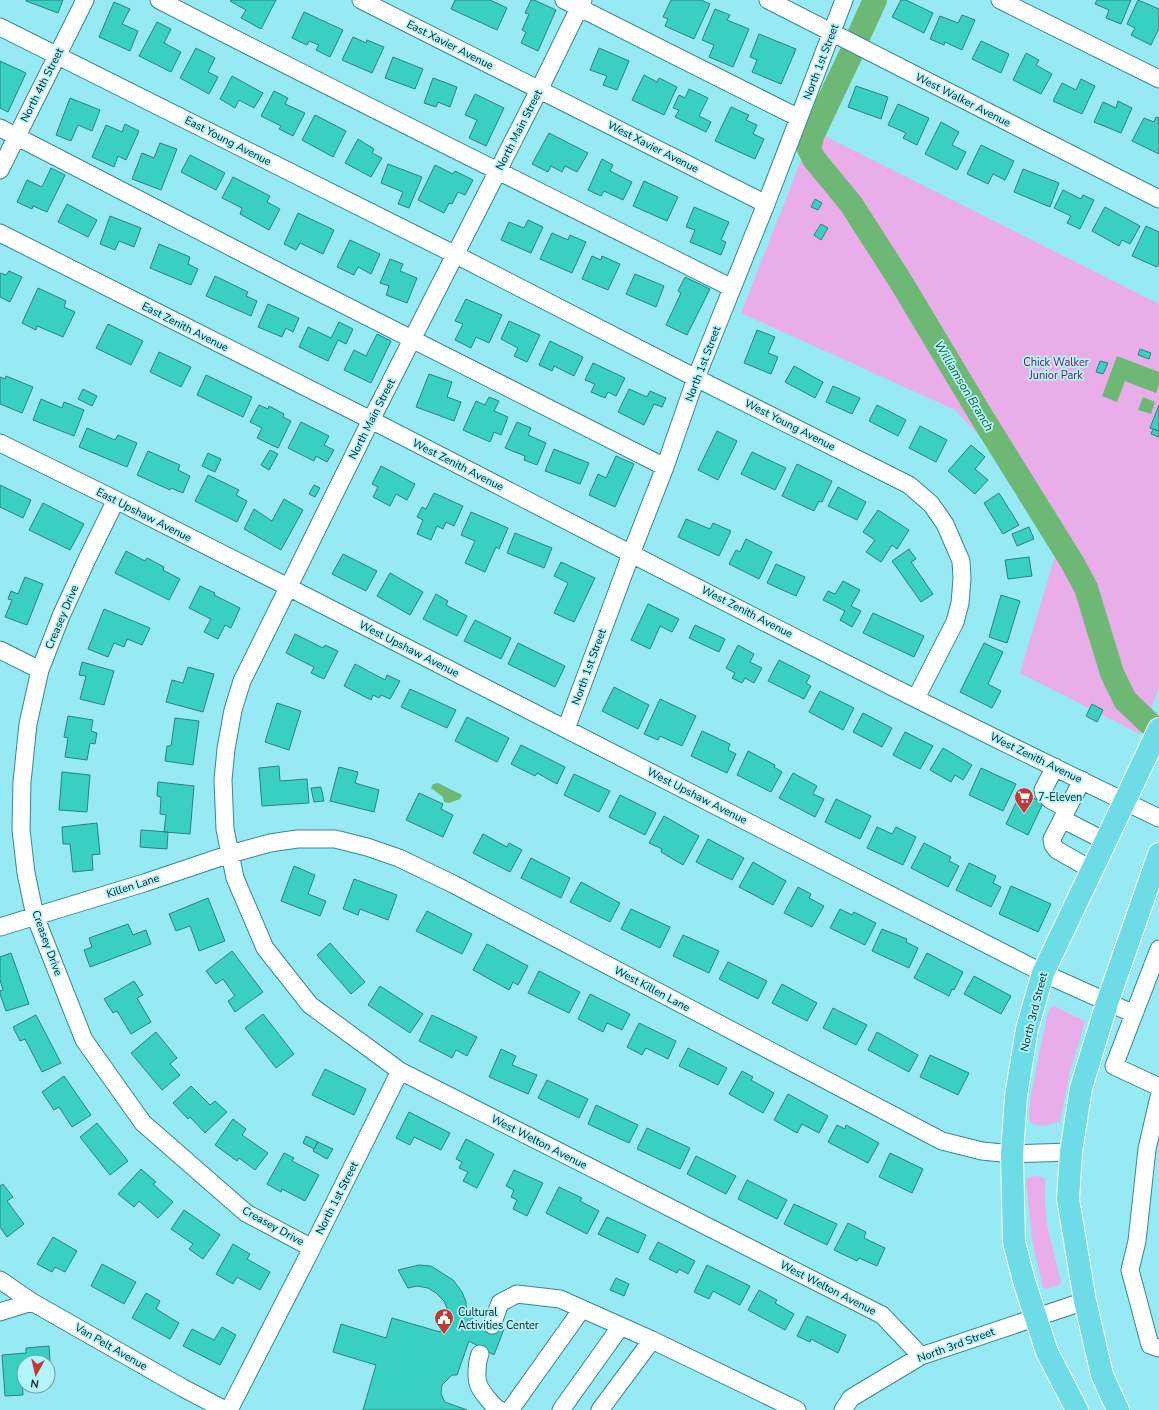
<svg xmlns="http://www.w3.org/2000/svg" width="1159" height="1410" font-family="'Nunito Sans',sans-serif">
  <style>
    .green { fill: #e9aee9 }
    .water { fill: #6db874 }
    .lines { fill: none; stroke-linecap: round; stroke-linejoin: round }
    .river { stroke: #6db874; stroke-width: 24 }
    .building { fill: #39d0c3; stroke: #2d827a }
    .minor-casing { stroke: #348993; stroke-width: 19 }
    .major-casing { stroke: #fff; stroke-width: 24 }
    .minor { stroke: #fff; stroke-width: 17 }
    .major { stroke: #6edce6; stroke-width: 22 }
    .labels { text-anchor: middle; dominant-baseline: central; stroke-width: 3.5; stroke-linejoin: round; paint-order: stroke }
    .street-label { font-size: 11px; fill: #002227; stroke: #b4f4fc }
    .park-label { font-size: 11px; fill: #68156c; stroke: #b4f4fc }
    .poi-label { font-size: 11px; fill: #002227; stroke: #b4f4fc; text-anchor: start }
    .water-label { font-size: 12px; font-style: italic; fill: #0f6121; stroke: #b4f4fc }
  </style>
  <rect width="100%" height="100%" fill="#97eaf4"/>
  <path class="green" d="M813 130 1159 304V688L1140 734 1020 673 1055 556 1033 493 955 410 741 313Z
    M1054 1006 1085 1021 1070 1072 1060 1121C1050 1125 1039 1129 1030 1122 1028 1109 1031 1095 1034 1082 1038 1058 1043 1034 1049 1010L1051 1007Z
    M1035 1176 1043 1177 1045 1179V1202L1047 1225 1061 1283 1059 1285 1045 1289 1043 1288 1032 1240 1026 1181 1027 1178Z"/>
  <path class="water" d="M1117 356 1159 372V384L1156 393 1125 381 1117 402 1102 396Z
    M1143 397 1155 402 1151 414 1138 410Z
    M438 783 462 795 460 799 449 803 444 802 443 797 431 788 433 784Z"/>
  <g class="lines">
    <path class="river" d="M859 35 875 0
      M851 54 812 136 809 149 814 159 851 204 901 282 980 414 1072 562 1086 588 1112 673 1125 700 1149 723"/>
  </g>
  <path class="building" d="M26 0H63L58 13 26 1Z
    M231 0H276L261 29 241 18 246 10 230 1Z
    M455 0H490L507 8 497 30 451 9Z
    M531 0H534L556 10 538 51 521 43 526 32 522 30 529 14 525 13Z
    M671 0H701L710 4 694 39 665 26 668 19 663 17Z
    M901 0H906L933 13 924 33 892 17Z
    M1097 0H1131L1121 24 1106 18 1109 10 1095 4Z
    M1138 0 1159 9V28L1151 45 1131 35 1135 28 1127 24Z
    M114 2 130 9 122 24 138 31 130 51 99 37Z
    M715 9 730 15 727 20 749 29 733 67 709 57 714 45 702 40Z
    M304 12 343 30 330 57 316 50 319 45 309 41 307 45 292 38Z
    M962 15 975 20 962 50 945 42 944 45 930 39 940 16 958 23Z
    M157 22 171 29 164 43 181 52 171 72 139 56Z
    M759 34 796 49 781 84 752 72 757 60 750 57Z
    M353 37 366 43 367 40 384 47 372 73 342 60Z
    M981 41 1009 54 1001 73 972 59Z
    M196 48 215 58 208 72 218 77 209 94 180 78Z
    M599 48 629 61 617 90 603 85 607 76 590 70Z
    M1026 53 1039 60 1036 65 1052 74 1041 94 1013 80Z
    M393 57 423 69 415 89 385 78Z
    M0 61 26 73 8 112 0 108Z
    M644 75 657 82 659 78 677 87 664 115 632 100Z
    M232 76 263 93 254 108 239 100 235 108 220 99Z
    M433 78 457 87 450 107 438 102 436 107 424 103Z
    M1081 79 1095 86 1082 114 1053 101 1062 83 1076 90Z
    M856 86 888 97 881 119 848 107Z
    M689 89 708 98 699 116 711 122 706 132 675 117 679 110 673 108 679 95 685 98Z
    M274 91 288 98 285 104 305 113 293 136 279 129 281 126 261 116Z
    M475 94 504 108 486 146 469 138 477 120 465 115Z
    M70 98 100 110 92 131 78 125 71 141 56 135Z
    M1118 101 1132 108 1121 133 1094 122 1103 102 1116 108Z
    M898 104 929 118 917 145 903 138 906 133 888 125Z
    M731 107 749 115 746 120 757 125 753 134 764 139 755 159 715 141Z
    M315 115 346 131 333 157 302 140Z
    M1156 117 1159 118V154L1132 141 1144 118 1154 122Z
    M941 122 959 132 952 145 966 152 957 170 925 154Z
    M125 124 139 131 126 160 118 156 114 167 92 157 106 125 122 132Z
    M549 133 588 153 577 172 565 166 562 172 551 166 548 172 532 164Z
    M358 139 374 149 372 153 382 158 371 177 345 163Z
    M160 143 177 149 161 190 132 179 142 153 154 158Z
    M981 145 1014 161 1005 180 993 174 988 184 967 174Z
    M190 155 225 173 216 190 181 172Z
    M602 159 613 165 610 171 632 182 623 200 604 191 601 196 588 190Z
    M388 164 422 177 409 208 398 204 403 192 381 183Z
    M435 165 453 174 455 171 473 180 465 195 458 192 452 204 449 203 444 213 418 200Z
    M51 168 65 175 47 212 33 206 32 209 17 202 27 180 42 187Z
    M1023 169 1059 183 1050 207 1014 192Z
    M233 177 270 196 267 202 280 209 269 230 240 214 242 208 222 198Z
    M644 181 678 197 667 221 633 206Z
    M1063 190 1081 199 1083 195 1094 200 1080 229 1067 223 1071 216 1054 208Z
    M815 199 822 203 818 210 811 207Z
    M67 204 97 220 88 237 58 222Z
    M694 207 729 222 721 240 726 242 721 255 690 242 695 230 686 227Z
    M1105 207 1140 226 1130 244 1122 240 1119 246 1092 231Z
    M298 213 334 230 323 254 300 243 296 250 284 244Z
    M110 216 141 228 134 247 119 241 115 250 100 244Z
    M528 220 543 227 531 253 501 240 509 222 524 228Z
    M821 224 828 228 821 240 814 235Z
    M1146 226 1159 232V263L1157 267 1132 256Z
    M552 233 568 240 570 235 586 242 572 273 540 259Z
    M350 240 380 254 371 274 358 267 354 275 337 267Z
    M159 244 190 257 188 264 198 269 191 285 150 268Z
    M592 256 601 260 602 256 620 264 608 290 582 279Z
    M390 259 403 264 400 271 417 278 407 303 386 295 389 286 380 283Z
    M9 271 22 277 10 302 0 297V273L6 275Z
    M635 274 664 286 656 307 626 294Z
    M215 276 248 292 246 296 257 301 251 316 206 296Z
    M685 277 710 289 687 335 666 325 681 293 678 291Z
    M38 288 66 301 64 307 75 312 63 337 37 326 36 330 22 323Z
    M466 299 502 315 489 343 476 337 471 348 455 340 463 324 455 321Z
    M268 304 299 318 293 332 286 328 282 337 258 327Z
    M509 321 540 335 527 362 514 356 518 348 501 339Z
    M339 322 353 329 346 344 338 340 328 361 299 347 308 327 331 338Z
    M108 324 143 341 131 365 96 348Z
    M757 330 775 337 768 353 778 357 771 374 744 363Z
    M377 334 391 341 371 383 344 370 354 350 366 356Z
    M550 341 583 357 574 376 554 366 552 371 539 365Z
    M1140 349 1151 353 1149 359 1138 355Z
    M159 352 191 367 181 387 150 372Z
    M1100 361 1108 363 1103 374 1096 372Z
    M593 363 625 378 616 396 608 392 605 398 591 392 595 384 585 380Z
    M794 366 823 382 815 398 785 382Z
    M429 374 452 382 447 397 461 402 454 421 416 407Z
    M206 375 252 397 243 417 197 395Z
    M6 376 33 387 22 413 0 404V377L5 379Z
    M833 386 860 398 852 414 826 402Z
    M83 389 97 396 92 406 78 399Z
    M629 389 647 397 650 391 666 398 662 407 654 404 644 425 618 412Z
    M489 397 499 401 494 411 508 417 501 435 494 432 490 442 463 430 476 401 485 405Z
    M41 399 62 408 64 402 84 410 74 436 33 420Z
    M259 405 268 409 269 406 284 414 283 417 291 421 278 448 257 438 262 428 250 422Z
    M877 405 906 420 898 436 869 421Z
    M1159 405V431L1150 428Z
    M301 422 329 436 324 445 334 450 327 462 316 456 314 461 288 448Z
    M517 422 531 428 528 435 546 443 537 465 524 460 525 456 505 448Z
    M920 426 947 440 936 462 909 448Z
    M87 428 115 440 118 435 137 443 127 467 79 447Z
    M1153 429 1159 431V437L1151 434Z
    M717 431 737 441 718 480 698 470Z
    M971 445 985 457 975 469 988 480 975 494 948 471Z
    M554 449 589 463 580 484 545 471Z
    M270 450 278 454 269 470 261 465Z
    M148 451 180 465 178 470 190 476 183 493 171 488 170 490 137 475Z
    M752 452 786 468 775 490 741 474Z
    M208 453 221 459 215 472 202 466Z
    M616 456 634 464 615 507 589 495 598 474 606 478Z
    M797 464 832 481 822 502 819 501 814 511 782 496Z
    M381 466 415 484 407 500 396 494 390 506 373 497 378 487 372 484Z
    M208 475 239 490 236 495 247 501 237 522 195 501Z
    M0 485 31 500 23 518 0 507Z
    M314 485 320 488 315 497 309 494Z
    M838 487 866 502 857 520 828 506Z
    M434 493 463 506 454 526 446 522 443 529 437 526 431 540 417 534 423 520 417 517 422 507 426 509Z
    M999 493 1019 525 1003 534 984 503Z
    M284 499 303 510 281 550 244 529 254 509 272 521Z
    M43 503 84 524 70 550 29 530Z
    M878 510 909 530 897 549 892 545 881 562 866 552 875 540 863 532Z
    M471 512 508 528 499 549 496 547 485 572 465 563 475 541 461 535Z
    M686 519 710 529 713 523 731 531 719 556 678 537Z
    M1029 527 1034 539 1017 546 1012 534Z
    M515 533 552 548 544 568 507 553Z
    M746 539 772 552 759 579 729 564 736 550 740 552Z
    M909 549 916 559 911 562 933 594 921 602 892 561Z
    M126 551 145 561 147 558 164 567 163 570 180 579 169 600 115 573Z
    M343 554 377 571 366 591 332 574Z
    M1029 557 1032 576 1008 579 1005 560Z
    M561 562 595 578 574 622 554 613 568 583 554 576Z
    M776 564 805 577 796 596 767 583Z
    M390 573 423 592 410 615 377 596Z
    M25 577 43 584 27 625 5 617 12 600 8 599 11 591 18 594Z
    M843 581 860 590 851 606 861 611 852 627 840 620 845 611 823 600 828 591 835 594Z
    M200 586 215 593 214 595 240 608 231 628 225 625 218 639 204 632 211 619 189 608Z
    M436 594 448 601 446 605 467 616 457 636 423 619Z
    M1001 595 1020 601 1007 643 989 637Z
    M648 604 679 619 672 632 660 626 650 649 631 640Z
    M104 609 150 628 142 645 127 639 124 647 114 643 108 657 88 649Z
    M873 613 924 636 914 657 863 633Z
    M475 620 511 638 501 659 464 641Z
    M695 625 725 639 719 652 689 638Z
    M295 634 323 648 325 645 338 651 324 679 311 673 314 667 286 653Z
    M518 643 565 666 555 687 508 664Z
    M984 643 1003 652 988 684 1001 691 992 708 960 692Z
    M738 645 754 654 750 662 762 668 754 683 745 678 742 683 732 678 735 673 726 668Z
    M779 660 810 676 806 683 811 686 804 699 768 681Z
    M82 662 114 671 104 705 80 699 86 676 79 675Z
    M355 664 385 680 387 675 400 681 390 699 381 695 379 698 373 695 371 700 344 686Z
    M188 667 214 674 203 712 166 702 172 680 183 683Z
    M614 687 649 705 638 729 602 711Z
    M410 689 456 710 447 728 401 707Z
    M820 691 854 708 843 730 809 712Z
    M660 699 696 716 682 746 660 736 658 740 644 734Z
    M277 703 301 711 289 750 265 742Z
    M1092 704 1103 710 1097 722 1086 716Z
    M863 713 892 728 882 747 853 732Z
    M68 716 93 720 91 731 97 733 95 744 90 743 87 760 65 757 68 738 64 737Z
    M467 717 509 738 497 762 455 741Z
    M175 718 199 721 193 765 165 761 167 746H171Z
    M702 731 730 744 728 750 736 754 727 773 691 756Z
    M905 732 933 746 920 769 893 755Z
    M521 745 565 767 557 784 537 773 535 776 511 764Z
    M943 748 972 765 963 780 955 775 951 782 930 770Z
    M748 751 775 765 774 767 782 772 771 792 737 775Z
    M279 766 280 781 307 779 309 803 262 806 259 768Z
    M339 767 358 772 355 783 379 790 374 812 330 801Z
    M981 768 1016 784 1003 811 969 795Z
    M62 772 90 775 87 812 59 810Z
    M793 773 817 786 813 794 824 799 815 817 779 798Z
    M574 774 610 791 599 812 564 795Z
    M158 782 194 786 190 834 164 832 166 815 160 814 161 797 157 796Z
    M321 787 324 801 314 802 311 788Z
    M1021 792 1043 803 1028 835 1006 824Z
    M419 793 443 804 441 809 453 815 443 837 406 820Z
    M620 795 656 813 645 835 609 817Z
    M836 799 871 816 860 839 825 822Z
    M664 816 699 836 683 865 661 852 662 849 649 843Z
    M97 823 100 854 92 855 93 870 73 872 70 844H63L62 827Z
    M877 827 892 834 896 827 916 837 903 865 867 848Z
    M141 830 168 832 167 849 140 847Z
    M483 834 507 847 509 843 522 850 510 872 473 853Z
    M708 839 744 858 732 880 696 862Z
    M924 843 951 857 949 861 959 866 948 887 911 868Z
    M531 858 570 878 561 898 521 878Z
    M753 862 786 881 773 905 739 887Z
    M969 863 996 876 993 883 1001 887 991 907 956 890Z
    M294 866 315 875 308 894 326 901 320 916 281 901Z
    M354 879 397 895 388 920 360 909 358 915 343 909Z
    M581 882 620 903 610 922 570 902Z
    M1011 886 1051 904 1038 932 999 914Z
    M798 887 811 894 809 898 824 906 812 927 784 913Z
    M208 898 225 941 199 951 190 926 176 931 169 914Z
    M631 909 670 927 660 948 621 929Z
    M840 909 852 915 854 912 876 923 865 945 830 928Z
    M427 911 472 934 462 954 416 931Z
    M128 924 133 935 146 930 151 944 90 967 84 950 92 947 89 938Z
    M882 929 907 939 906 942 918 948 909 968 872 951Z
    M683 935 719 951 709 973 673 956Z
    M330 943 365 982 351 994 317 955Z
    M487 944 528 966 518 985 513 982 509 990 473 970Z
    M232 951 263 992 235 1012 228 1001 235 996 223 979 216 984 206 971Z
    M11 953 29 1004 6 1011 0 994V991L3 990 0 980V957Z
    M927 953 963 972 954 990 952 989 949 996 914 978Z
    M728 962 767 981 758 999 719 979Z
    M539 971 580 992 569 1013 528 993Z
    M974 976 1011 996 1001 1014 964 994Z
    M134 981 143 995 137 998 151 1022 131 1034 117 1011 113 1013 104 999Z
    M782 984 817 1003 807 1021 772 1003Z
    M380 986 423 1014 410 1033 368 1005Z
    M590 994 630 1014 622 1030 607 1023 603 1032 578 1019Z
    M833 1008 867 1025 856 1045 823 1028Z
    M263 1014 294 1054 276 1068 245 1028Z
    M36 1015 61 1063 42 1072 25 1039 20 1041 13 1027Z
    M432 1015 477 1037 467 1056 456 1050 452 1058 419 1041Z
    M639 1023 676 1041 668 1059 646 1048 642 1055 627 1047Z
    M156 1032 177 1058 170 1064 180 1075 162 1090 131 1053Z
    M877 1032 918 1055 909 1072 868 1050Z
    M688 1048 727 1068 718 1085 679 1066Z
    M501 1049 516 1056 512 1065 537 1075 528 1094 489 1077Z
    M930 1055 969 1073 958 1095 920 1077Z
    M325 1069 366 1089 354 1115 312 1095Z
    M742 1071 753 1077 751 1080 774 1093 763 1113 729 1094Z
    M64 1076 91 1115 72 1127 59 1107 54 1110 42 1092Z
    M547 1080 588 1099 579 1118 538 1098Z
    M191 1086 210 1105 215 1101 227 1112 205 1133 190 1117 188 1119 173 1103Z
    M788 1094 828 1116 819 1133 802 1124 797 1133 774 1120Z
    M596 1105 638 1125 629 1143 588 1124Z
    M409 1112 450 1133 441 1150 414 1137 410 1145 396 1138Z
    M233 1119 246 1129 242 1135 268 1153 255 1170 239 1158 237 1161 215 1145Z
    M97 1123 128 1161 110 1175 80 1137Z
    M837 1125 845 1129 846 1125 879 1143 868 1163 828 1142Z
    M647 1128 690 1148 680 1169 637 1149Z
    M306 1136 318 1142 314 1149 303 1143Z
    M466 1139 494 1154 477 1188 463 1181 468 1172 459 1168 462 1162 456 1159Z
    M318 1142 333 1149 327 1159 313 1151Z
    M284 1153 294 1158 292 1161 319 1175 305 1201 282 1189 281 1192 267 1184Z
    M890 1153 923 1169 912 1193 879 1177Z
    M696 1156 736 1176 726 1194 687 1174Z
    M141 1169 156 1182 153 1184 173 1202 158 1218 139 1201 134 1207 118 1194Z
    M514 1170 543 1183 527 1216 513 1209 517 1200 511 1197 514 1190 506 1186Z
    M747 1180 787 1200 777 1219 738 1199Z
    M3 1184 13 1197 7 1201 24 1224 7 1237 0 1227V1186Z
    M559 1187 582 1198 580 1201 599 1211 587 1234 546 1213Z
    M794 1204 837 1224 827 1245 784 1224Z
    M184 1210 220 1235 203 1259 189 1249 193 1244 171 1229Z
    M607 1217 646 1235 638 1253 598 1234Z
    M848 1223 866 1232 864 1238 885 1248 877 1266 859 1258 857 1261 834 1250Z
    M53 1237 77 1251 65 1272 55 1267 52 1272 37 1264Z
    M658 1242 695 1261 688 1274 679 1269 677 1273 649 1259Z
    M233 1244 250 1254 247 1259 270 1272 260 1290 237 1277 233 1284 216 1274Z
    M102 1264 136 1282 124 1304 91 1286Z
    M419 1265 431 1266 453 1280 462 1292 466 1302 467 1315H473L471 1323 504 1329 494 1355 469 1341 457 1375H452L442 1385 441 1394 445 1402 467 1410H363L376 1365 333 1352 341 1324 386 1338 392 1318 440 1332 444 1325 447 1308 444 1301 436 1293 428 1288 417 1286 408 1288 398 1270Z
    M707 1265 750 1286 740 1305 713 1291 709 1299 694 1292Z
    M616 1278 629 1284 624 1296 610 1290Z
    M759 1290 777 1300 775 1303 794 1314 785 1330 748 1310Z
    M146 1293 160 1301 156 1309 179 1323 170 1339 132 1318Z
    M807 1316 846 1335 838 1353 811 1339 810 1342 797 1336Z
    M222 1327 236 1335 220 1365 183 1346 192 1329 214 1340Z
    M49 1346 51 1375H48V1362H24V1377H22L23 1395 5 1396 2 1355 26 1353V1348Z"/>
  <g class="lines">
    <g class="minor-casing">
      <path id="minor" d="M159 0C349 98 541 192 732 288
        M361 0 766 204
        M564 0 799 118
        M583 0 539 90 371 420 242 681 233 710 226 749 223 780 225 829 235 878 265 948 310 1005 400 1071 882 1315 921 1356
        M768 0 1159 199
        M1000 0 1159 79
        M0 27 456 255 696 378 909 485 931 504 945 524 961 561 962 579 960 603 955 622 916 698
        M0 128 289 277 665 467
        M0 170 85 0
        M0 233C124 296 249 358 373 421 634 555 894 691 1159 818
        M0 443 116 500 288 587 1043 973 1134 1014
        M116 500 88 557 61 616 40 670 28 724 22 782 21 830 26 873 35 916 84 1040 143 1123 246 1213 312 1248
        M0 650 40 670
        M566 729 631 554 665 467 696 378 766 204 844 0
        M1055 767 1043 790 1044 794 1051 800 1067 809
        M1082 780 1052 839 1053 845 1057 850 1092 870
        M1062 819 1105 841
        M0 927 144 883 230 854 270 843 297 839H335L367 847 399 858 453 884 942 1141 982 1151 1012 1154 1071 1152
        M1159 949 1114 1066 1159 1087
        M1159 1097 1147 1149 1137 1241 1130 1270 1150 1345 1159 1348
        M0 1280 32 1302 183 1388 225 1410
        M0 1312 32 1302
        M492 1325 500 1303 517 1294 560 1299 652 1340 797 1410
        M480 1354C477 1361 476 1377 478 1383 479 1389 494 1408 500 1410
        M229 1410 312 1248 400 1071
        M510 1410 582 1309
        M561 1410 621 1326
        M600 1410 652 1340
        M843 1410 851 1398 921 1356 1085 1301"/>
    </g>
    <g class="major-casing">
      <path id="major" d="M1077 1410 1047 1352 1024 1281 1014 1242 1012 1154 1016 1096 1027 1029 1043 973 1159 729
        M1118 1410 1102 1375 1085 1301 1068 1199 1071 1152 1081 1088 1107 1003 1159 854"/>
    </g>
    <use href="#minor" class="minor"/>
    <use href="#major" class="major"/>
  </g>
  <defs>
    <g id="supermarket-pin" transform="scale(1)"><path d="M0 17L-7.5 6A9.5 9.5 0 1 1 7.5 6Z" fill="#c53734" stroke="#b4f4fc"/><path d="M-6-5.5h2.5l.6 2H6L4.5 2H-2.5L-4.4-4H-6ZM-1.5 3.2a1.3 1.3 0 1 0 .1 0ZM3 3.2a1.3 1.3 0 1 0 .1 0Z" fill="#fff"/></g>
    <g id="civic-pin" transform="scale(1)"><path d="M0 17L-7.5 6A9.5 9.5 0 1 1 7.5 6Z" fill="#c53734" stroke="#b4f4fc"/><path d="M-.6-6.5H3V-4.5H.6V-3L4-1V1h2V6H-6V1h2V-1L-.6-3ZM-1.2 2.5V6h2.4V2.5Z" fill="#fff"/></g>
  </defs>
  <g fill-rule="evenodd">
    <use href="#supermarket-pin" x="1024" y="797"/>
    <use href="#civic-pin" x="444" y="1318"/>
  </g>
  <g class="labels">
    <g class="street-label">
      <text transform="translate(450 45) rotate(27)">East Xavier Avenue</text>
      <text transform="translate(821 62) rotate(-69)">North 1st Street</text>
      <text transform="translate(42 85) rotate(-63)">North 4th Street</text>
      <text transform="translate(963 100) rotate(27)">West Walker Avenue</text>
      <text transform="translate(519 130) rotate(-63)">North Main Street</text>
      <text transform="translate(228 141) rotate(27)">East Young Avenue</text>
      <text transform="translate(653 147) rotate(27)">West Xavier Avenue</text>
      <text transform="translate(185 327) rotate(27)">East Zenith Avenue</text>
      <text transform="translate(703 364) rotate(-69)">North 1st Street</text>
      <text transform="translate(372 419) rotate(-63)">North Main Street</text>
      <text transform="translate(790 425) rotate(27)">West Young Avenue</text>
      <text transform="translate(458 465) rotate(27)">West Zenith Avenue</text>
      <text transform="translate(144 515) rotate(27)">East Upshaw Avenue</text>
      <text transform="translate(747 612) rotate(27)">West Zenith Avenue</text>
      <text transform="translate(62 617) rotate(-67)">Creasey Drive</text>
      <text transform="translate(409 649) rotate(27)">West Upshaw Avenue</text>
      <text transform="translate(589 667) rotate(-70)">North 1st Street</text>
      <text transform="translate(1036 758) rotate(26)">West Zenith Avenue</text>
      <text transform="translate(697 796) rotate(27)">West Upshaw Avenue</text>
      <text transform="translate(133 886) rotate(-18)">Killen Lane</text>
      <text transform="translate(47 943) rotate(70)">Creasey Drive</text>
      <text transform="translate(652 989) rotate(28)">West Killen Lane</text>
      <text transform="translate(1034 1012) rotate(-76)">North 3rd Street</text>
      <text transform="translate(539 1142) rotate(27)">West Welton Avenue</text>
      <text transform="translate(337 1198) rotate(-63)">North 1st Street</text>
      <text transform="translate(273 1226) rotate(29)">Creasey Drive</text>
      <text transform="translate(828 1288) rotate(27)">West Welton Avenue</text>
      <text transform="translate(956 1345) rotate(-20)">North 3rd Street</text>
      <text transform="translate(111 1347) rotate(30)">Van Pelt Avenue</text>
    </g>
    <g class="park-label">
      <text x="1056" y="362">Chick Walker<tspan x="1056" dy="13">Junior Park</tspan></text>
    </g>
    <g class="poi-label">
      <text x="1038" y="797">7-Eleven</text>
      <text x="458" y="1312">Cultural<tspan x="458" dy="13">Activities Center</tspan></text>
    </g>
    <g class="water-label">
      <text transform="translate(964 386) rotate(59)">Williamson Branch</text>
    </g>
  </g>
  <g transform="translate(36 1374) rotate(188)"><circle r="19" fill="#b4f4fc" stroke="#6ca0a7"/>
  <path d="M0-3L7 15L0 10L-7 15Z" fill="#c53734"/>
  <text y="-6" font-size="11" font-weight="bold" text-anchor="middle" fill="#002227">N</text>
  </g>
</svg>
